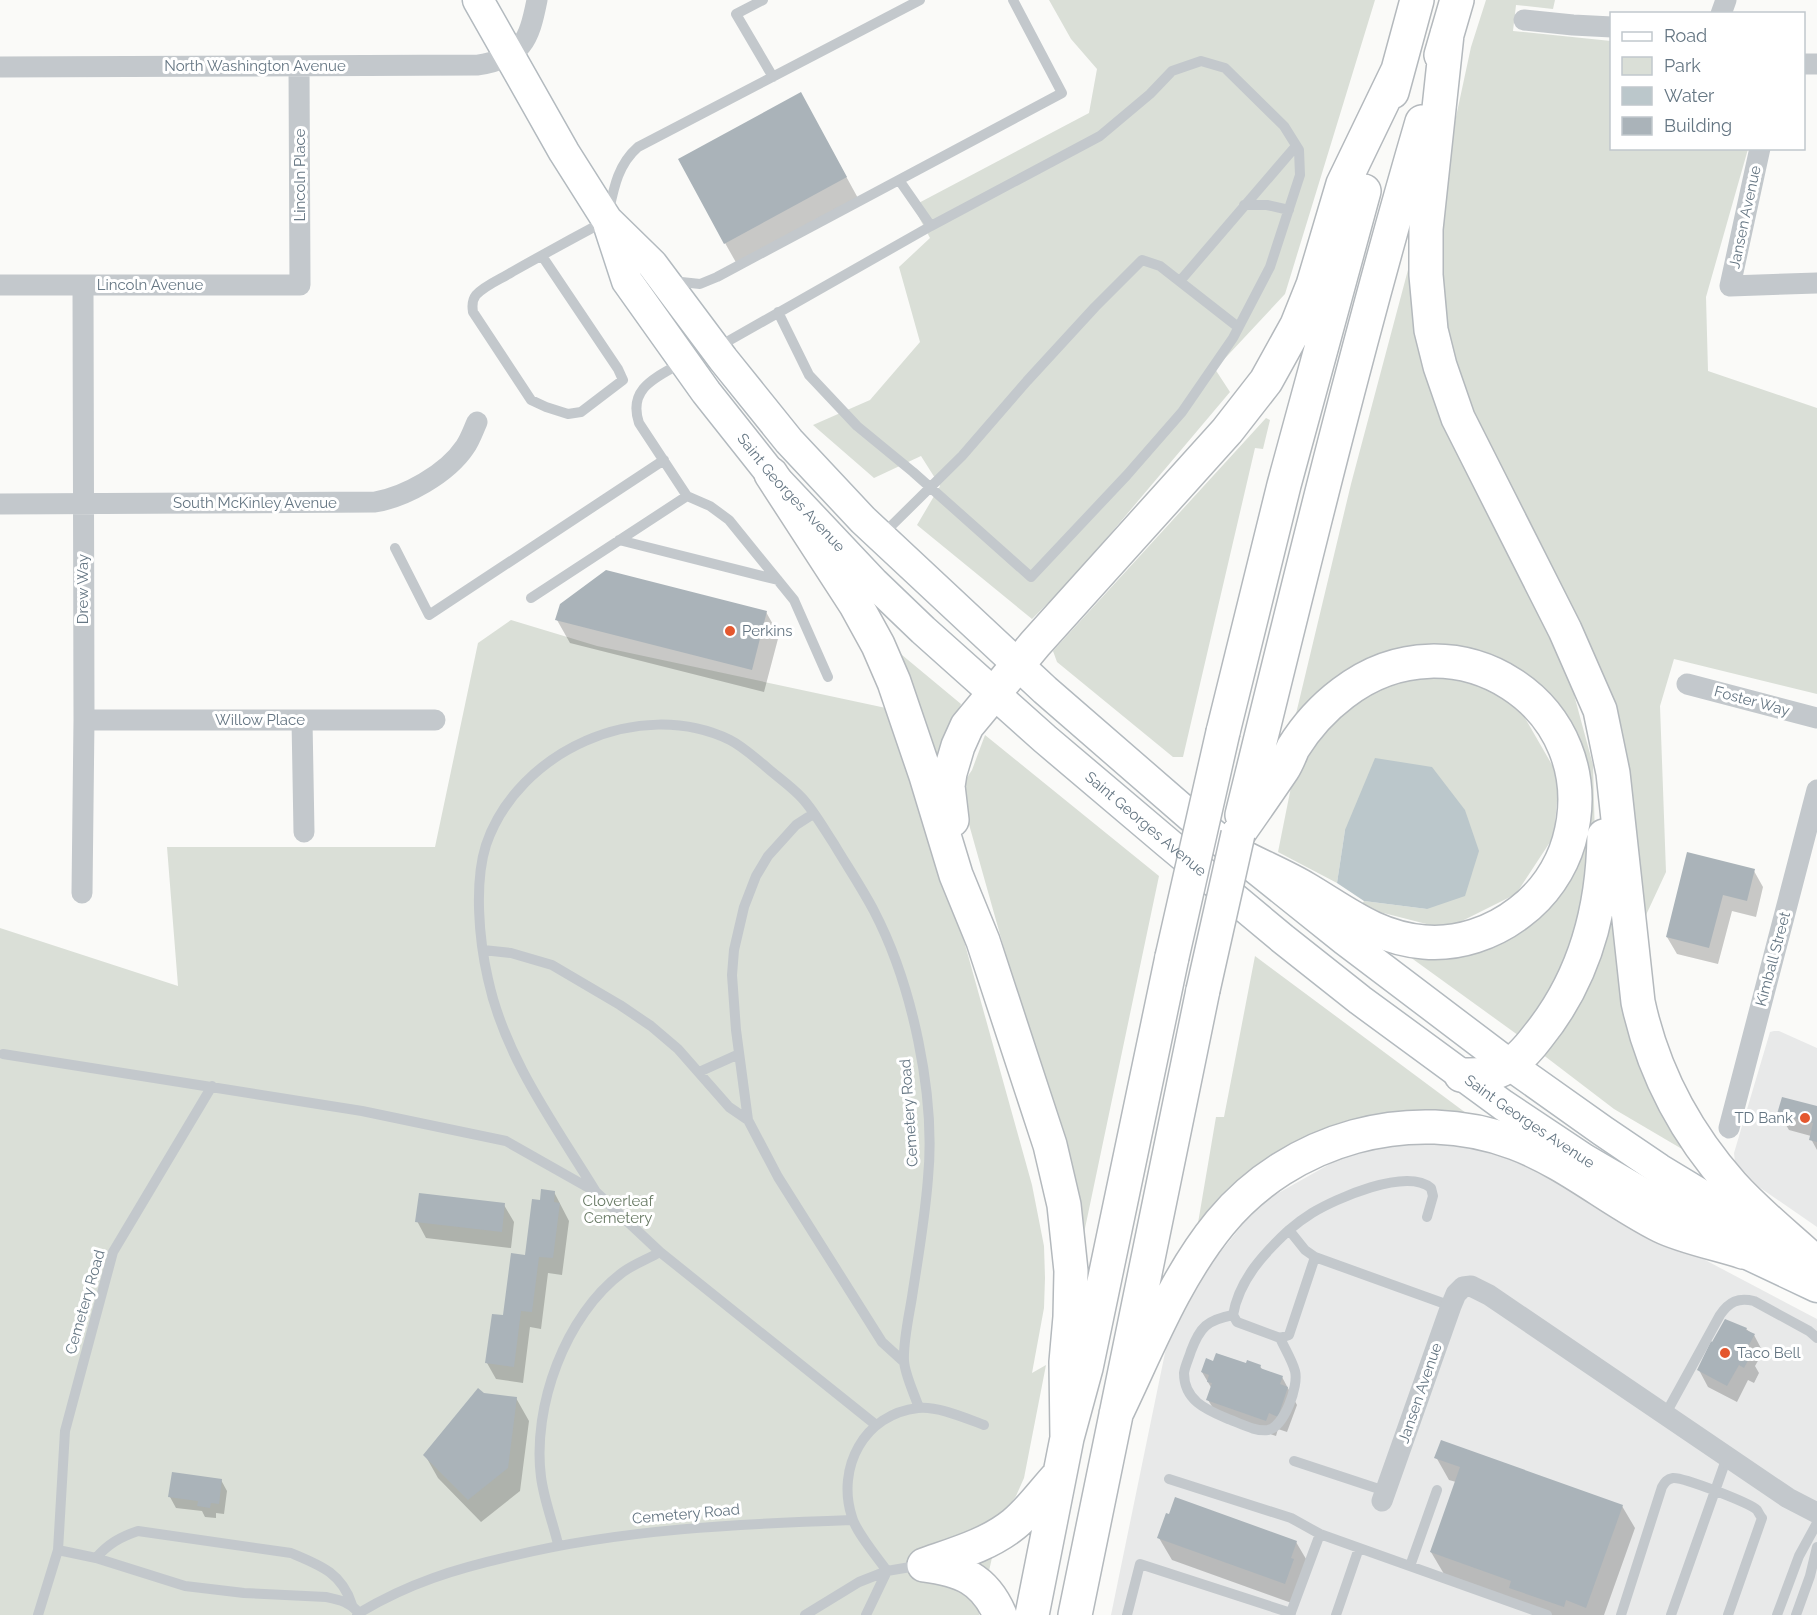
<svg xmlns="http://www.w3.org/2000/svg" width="1817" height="1615" font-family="Raleway,sans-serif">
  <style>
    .built { fill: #e8e9e9 }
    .green { fill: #dadfd7 }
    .water { fill: #bbc7cb }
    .shadow { fill: #0003 }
    .building { fill: #aab3b9 }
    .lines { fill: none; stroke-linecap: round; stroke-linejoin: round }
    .secondary-casing { stroke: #b3babf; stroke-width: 33 }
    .highway-casing { stroke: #b4b9bd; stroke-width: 36 }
    .lane { stroke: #c3c8cc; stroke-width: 10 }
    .street { stroke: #c3c8cc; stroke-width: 21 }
    .secondary { stroke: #fff; stroke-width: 30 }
    .highway { stroke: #fff; stroke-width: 33 }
    .highway-bridge-casing { stroke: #b4b9bd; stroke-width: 36; stroke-linecap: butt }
    .highway-bridge { stroke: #fff; stroke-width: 33 }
    .poi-dot { fill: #e4572e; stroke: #fff; stroke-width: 2 }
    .labels { text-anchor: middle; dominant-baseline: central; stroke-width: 6; stroke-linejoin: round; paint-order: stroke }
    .street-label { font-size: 15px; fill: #657683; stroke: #fff }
    .poi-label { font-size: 15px; fill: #657683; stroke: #fff; text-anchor: start }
    .park-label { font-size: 15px; fill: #687a64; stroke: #fff }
  </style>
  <rect width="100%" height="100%" fill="#fafaf8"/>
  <path class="built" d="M1774 1031H1779L1817 1048V1227L1759 1187 1735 1162 1734 1153 1770 1032Z
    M1447 1134 1540 1166 1671 1242 1817 1319V1615H1111L1166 1348 1199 1279 1259 1204 1360 1147Z"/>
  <path class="green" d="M1049 0H1375L1285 294 1215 369 1230 392 1073 578 1032 619 917 525 940 486 921 456 874 478 813 425 870 400 920 342 899 267 930 238 913 206 1089 113 1097 69 1071 39Z
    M1486 0H1555L1553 9 1516 5 1513 31 1611 41 1612 148 1748 149 1706 297 1708 371 1817 408V694L1674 659 1660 706 1666 872 1646 915 1597 664 1461 396 1436 304 1439 196 1471 47Z
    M1413 251 1420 332 1569 676 1593 765 1595 840 1574 952 1522 1038 1410 957 1411 951 1529 920 1582 772 1474 655 1295 718 1351 484Z
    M1266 418 1270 420 1263 449 1255 448 1183 757H1173L1057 662 1053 651Z
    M511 620 597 646 900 711 1032 1185 1044 1246 1045 1278 1044 1308 1032 1373 1046 1365 1024 1478 1016 1496 1001 1518 979 1615H0V928L178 986 167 847H435L478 643Z
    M896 650 961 704 935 769Z
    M1408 675 1474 679 1517 704 1559 777 1554 836 1516 894 1446 929 1360 907 1364 901 1427 909 1345 830 1337 883 1278 852 1294 772 1298 762 1350 700Z
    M985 735 1159 876 1084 1233 963 803 964 782 972 770Z
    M1613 875 1637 1057 1682 1149 1614 1109 1542 1054Z
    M1255 956 1470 1116 1400 1117 1202 1224 1198 1223 1216 1117H1224Z"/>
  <path class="water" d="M1375 758 1432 767 1465 810 1479 851 1465 896 1427 909 1364 901 1337 883 1345 830Z"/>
  <path class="shadow" d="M813 116 859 200 738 266 725 243Z
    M766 612 779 635 764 692 570 643 557 620Z
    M1754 871 1763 887 1756 917 1732 911 1718 964 1677 954 1667 937Z
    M1817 1107V1150L1811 1139V1136L1789 1130 1779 1113Z
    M554 1192 569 1221 562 1275 548 1273 541 1329 530 1327 523 1383 496 1379 487 1363 527 1257 541 1202Z
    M504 1205 514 1222 511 1248 426 1238 417 1221Z
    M1746 1329 1754 1335 1763 1352 1755 1366 1759 1373 1754 1383 1748 1380 1737 1402 1708 1387 1699 1370Z
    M1214 1363 1260 1366 1263 1371 1282 1377 1297 1405 1287 1432 1278 1429 1276 1436 1218 1416 1208 1400 1212 1389 1202 1372Z
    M483 1395 516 1398 529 1421 520 1491 481 1522 438 1478 425 1455Z
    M1436 1457 1622 1506 1635 1528 1604 1615H1538L1444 1574 1431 1552 1456 1482 1449 1480Z
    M221 1480 227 1491 224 1514 216 1513V1518L205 1517 202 1511 176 1508 170 1497Z
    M1159 1538 1296 1542 1309 1564 1297 1605 1172 1560Z"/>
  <path class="building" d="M801 92 847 177 724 244 678 159Z
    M606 570 767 611 752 670 555 620 560 604Z
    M1687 852 1755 869 1747 901 1723 895 1709 948 1666 937Z
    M1782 1097 1817 1106V1142L1809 1140 1813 1123 1777 1114Z
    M541 1189 555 1191 554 1202 560 1203 553 1258 539 1257 532 1312 521 1311 514 1367 485 1363 492 1314 503 1315 511 1253 525 1255 532 1199 540 1200Z
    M419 1193 505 1203 502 1232 415 1222Z
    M1725 1319 1747 1328 1746 1330 1755 1334 1745 1352 1751 1355 1744 1368 1739 1365 1727 1386 1697 1370 1711 1341 1712 1342Z
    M1216 1353 1246 1363 1247 1360 1261 1365 1260 1368 1283 1376 1280 1384 1288 1387 1278 1417 1269 1413 1266 1421 1206 1400 1212 1383 1207 1382 1209 1375 1201 1372 1206 1358 1213 1361Z
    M478 1388 484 1393 517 1397 508 1468 468 1500 423 1455Z
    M1441 1440 1623 1505 1586 1608 1566 1600 1564 1607 1509 1588 1511 1581 1430 1552 1460 1467 1434 1458Z
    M172 1472 222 1479 219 1504 211 1503 210 1508 197 1506 198 1501 168 1497Z
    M1175 1497 1297 1541 1291 1558 1294 1559 1285 1584 1157 1538 1166 1513 1169 1514Z"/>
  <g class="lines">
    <g class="secondary-casing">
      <g id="secondary">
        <path d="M478 0 564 152 607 220 652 264 723 359 789 441 863 520 1045 690 1189 815 1345 940 1510 1065 1603 1131 1659 1169 1781 1243"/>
        <path id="s1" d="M609 226 627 281 706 392 771 474 874 583 923 630 1045 739 1169 844 1283 939 1360 1000 1503 1105 1584 1159 1743 1252 1817 1287"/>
      </g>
    </g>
    <g class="highway-casing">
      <path id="highway" d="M1447 34 1426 229V275L1431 330 1440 366 1458 418 1565 630 1600 710 1613 773 1638 1002C1653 1072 1685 1132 1732 1185 1758 1214 1789 1238 1817 1264
        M1441 55 1457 0
        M1392 92 1417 0
        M771 474 856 605 878 645 894 682 926 776 956 875 983 941 1050 1145 1064 1205 1071 1271 1070 1317 1066 1362 1067 1438
        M1223 732 1284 485 1364 191
        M1242 815C1299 583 1355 351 1422 122
        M952 820 948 786 950 773 958 746 967 726 1035 644 1227 431 1266 381 1297 325 1313 285 1343 184 1398 70
        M1238 834C1253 813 1268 791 1283 769 1287 763 1290 755 1293 748 1306 727 1323 708 1343 693 1453 608 1607 705 1569 841 1561 869 1543 895 1520 912 1493 933 1458 945 1424 942 1376 938 1345 912 1306 889 1286 877 1264 868 1243 857
        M1461 1075C1474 1075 1489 1076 1501 1070 1516 1063 1529 1048 1538 1036 1585 978 1603 910 1604 836
        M1116 1414C1147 1350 1174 1279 1220 1223 1290 1138 1411 1104 1515 1143 1568 1163 1611 1201 1661 1226 1683 1237 1719 1244 1743 1252
        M924 1565C955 1554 988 1545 1014 1524 1031 1510 1044 1491 1059 1475
        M924 1565C961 1570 984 1578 1000 1615
        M1032 1615 1067 1438 1086 1368 1172 957
        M1075 1615 1203 990"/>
    </g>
    <path class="lane" d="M763 0 736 14 773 77
      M1244 205H1267L1289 210
      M542 256 618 369 623 380 581 412 568 414 546 407 531 400 473 312C472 306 472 300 476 295 485 285 501 279 512 272 544 254 575 237 607 220 613 193 616 166 638 147L920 0
      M672 281 700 284 717 277 1062 93 1013 0
      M1180 281 1296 146
      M778 312 809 375 857 426 913 472 1031 577 1127 475 1182 412 1233 338 1270 267 1300 175 1299 150 1284 126 1225 68 1201 61 1172 71 1150 94 1100 136 931 226
      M716 348 931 226 899 180
      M687 496 710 506 729 520 794 600 828 677
      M883 534 962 456 1027 381 1095 307 1142 260 1160 266 1238 327
      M619 540 778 580
      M395 548 429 615 664 460
      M531 598 687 496 639 423C627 387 658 377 683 362
      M813 814 796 825 768 856 756 876 744 907 734 950 732 975 736 1030 748 1120 778 1177 882 1342 904 1362
      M483 950 511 953 552 965 620 1005 651 1026 678 1049 729 1107 748 1120
      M3 1054 362 1111 506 1141 596 1192 660 1252 876 1425
      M699 1072 739 1054
      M212 1086 113 1252 65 1431 58 1550 96 1558 185 1586 244 1593 326 1597C340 1600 350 1602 359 1613L357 1615
      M596 1192C555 1125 505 1058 488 979 479 940 474 883 486 845 518 751 639 696 730 740 742 746 754 757 764 765 776 776 791 786 802 798 814 811 824 829 834 844 847 866 862 888 874 911 912 984 936 1095 928 1178 925 1218 918 1258 912 1297 909 1316 903 1342 904 1361 905 1375 914 1393 919 1408
      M1289 1230C1296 1224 1304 1218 1312 1213 1335 1199 1406 1167 1431 1188L1433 1196 1427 1217
      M1315 1257 1289 1335 1280 1338 1237 1322 1233 1315C1239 1280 1264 1253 1289 1230L1305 1250 1315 1257 1451 1306
      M1233 1315C1207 1320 1200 1327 1191 1351 1189 1358 1185 1366 1184 1373 1184 1401 1207 1410 1228 1419 1240 1423 1255 1432 1268 1430 1284 1427 1299 1386 1295 1371 1292 1360 1285 1349 1280 1338
      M1665 1415 1720 1315C1729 1302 1738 1297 1754 1301L1809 1331 1817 1338
      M1294 1461 1385 1491
      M1169 1479 1291 1518 1320 1534 1547 1615
      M558 1544C553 1523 544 1500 541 1477 532 1407 565 1315 623 1272 634 1264 648 1259 660 1252
      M96 1558C108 1544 120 1537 138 1531L291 1553C320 1565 342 1573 352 1605
      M1410 1566 1437 1490
      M887 1571C877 1557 856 1532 852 1517 836 1468 864 1414 918 1408 938 1406 965 1418 984 1425
      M38 1615 58 1550
      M360 1615 359 1613C409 1583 455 1569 512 1556 624 1529 738 1524 852 1520
      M805 1615 859 1582 887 1571 922 1565
      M866 1615 887 1571
      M1127 1615 1140 1564 1291 1613
      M1290 1615 1320 1534
      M1336 1615 1359 1548
      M1621 1615 1662 1487C1665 1482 1667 1479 1673 1478 1683 1477 1750 1503 1757 1510 1759 1513 1760 1516 1762 1518L1728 1615
      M1671 1615 1727 1457
      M1777 1615 1799 1556 1817 1523
      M1796 1615 1810 1576 1817 1547"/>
    <path class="street" d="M1721 14 1726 0
      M1524 20 1573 25 1612 27
      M1804 64H1817
      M0 67 478 65C522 58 529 41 537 0
      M1760 148 1730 286 1817 283
      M0 285H300L299 66
      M0 504 375 502C405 497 447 474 465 447 470 440 473 431 477 422
      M1687 684 1817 718
      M84 720H435
      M302 720 304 832
      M82 893 84 720 83 285
      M1729 1128 1817 790
      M1382 1501 1451 1306 1456 1294 1463 1287 1471 1286 1489 1295 1788 1498 1817 1513"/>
    <use href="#secondary" class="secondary"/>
    <use href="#highway" class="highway"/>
    <g class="highway-bridge-casing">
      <path id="highway-bridge" d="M1172 957 1223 732
        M1203 990 1238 834"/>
    </g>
    <use href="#highway-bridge" class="highway-bridge"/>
  </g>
  <g class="poi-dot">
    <circle cx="730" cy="631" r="6"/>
    <circle cx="1805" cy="1118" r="6"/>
    <circle cx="1725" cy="1353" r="6"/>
  </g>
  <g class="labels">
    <g class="street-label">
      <text x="255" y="66">North Washington Avenue</text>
      <text transform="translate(300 175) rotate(-90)">Lincoln Place</text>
      <text transform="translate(1745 217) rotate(-78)">Jansen Avenue</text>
      <text x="150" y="285">Lincoln Avenue</text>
      <text stroke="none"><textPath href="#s1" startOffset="326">Saint Georges Avenue</textPath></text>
      <text x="255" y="503">South McKinley Avenue</text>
      <text transform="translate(83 589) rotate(-90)">Drew Way</text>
      <text transform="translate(1752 701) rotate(15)">Foster Way</text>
      <text x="260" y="720">Willow Place</text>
      <text stroke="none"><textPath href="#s1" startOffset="812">Saint Georges Avenue</textPath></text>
      <text transform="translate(1773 959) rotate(-75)">Kimball Street</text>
      <text transform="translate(909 1113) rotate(-94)">Cemetery Road</text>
      <text stroke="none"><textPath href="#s1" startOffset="1298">Saint Georges Avenue</textPath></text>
      <text transform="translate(85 1302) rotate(-74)">Cemetery Road</text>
      <text transform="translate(1420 1393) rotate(-71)">Jansen Avenue</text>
      <text transform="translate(686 1514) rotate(-5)">Cemetery Road</text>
    </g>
    <g class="poi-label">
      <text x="742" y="631">Perkins</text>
      <text x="1793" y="1118" text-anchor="end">TD Bank</text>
      <text x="1737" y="1353">Taco Bell</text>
    </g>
    <g class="park-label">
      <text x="618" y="1201">Cloverleaf<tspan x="618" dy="17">Cemetery</tspan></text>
    </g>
  </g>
  <rect x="1610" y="12" width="195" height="138" fill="#ffffff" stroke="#c1c8cd" stroke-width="1.5"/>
  <rect x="1622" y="32" width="30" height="9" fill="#ffffff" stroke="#c1c8cd" stroke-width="1.5"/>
  <text x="1664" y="42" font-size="18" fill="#657683">Road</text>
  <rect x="1622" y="57" width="30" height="18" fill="#dadfd7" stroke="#c1c8cd" stroke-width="1.5"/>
  <text x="1664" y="72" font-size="18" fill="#657683">Park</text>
  <rect x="1622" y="87" width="30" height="18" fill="#bbc7cb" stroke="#c1c8cd" stroke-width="1.5"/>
  <text x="1664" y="102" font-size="18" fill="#657683">Water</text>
  <rect x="1622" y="117" width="30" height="18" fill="#aab3b9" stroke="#c1c8cd" stroke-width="1.5"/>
  <text x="1664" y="132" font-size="18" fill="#657683">Building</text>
</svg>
